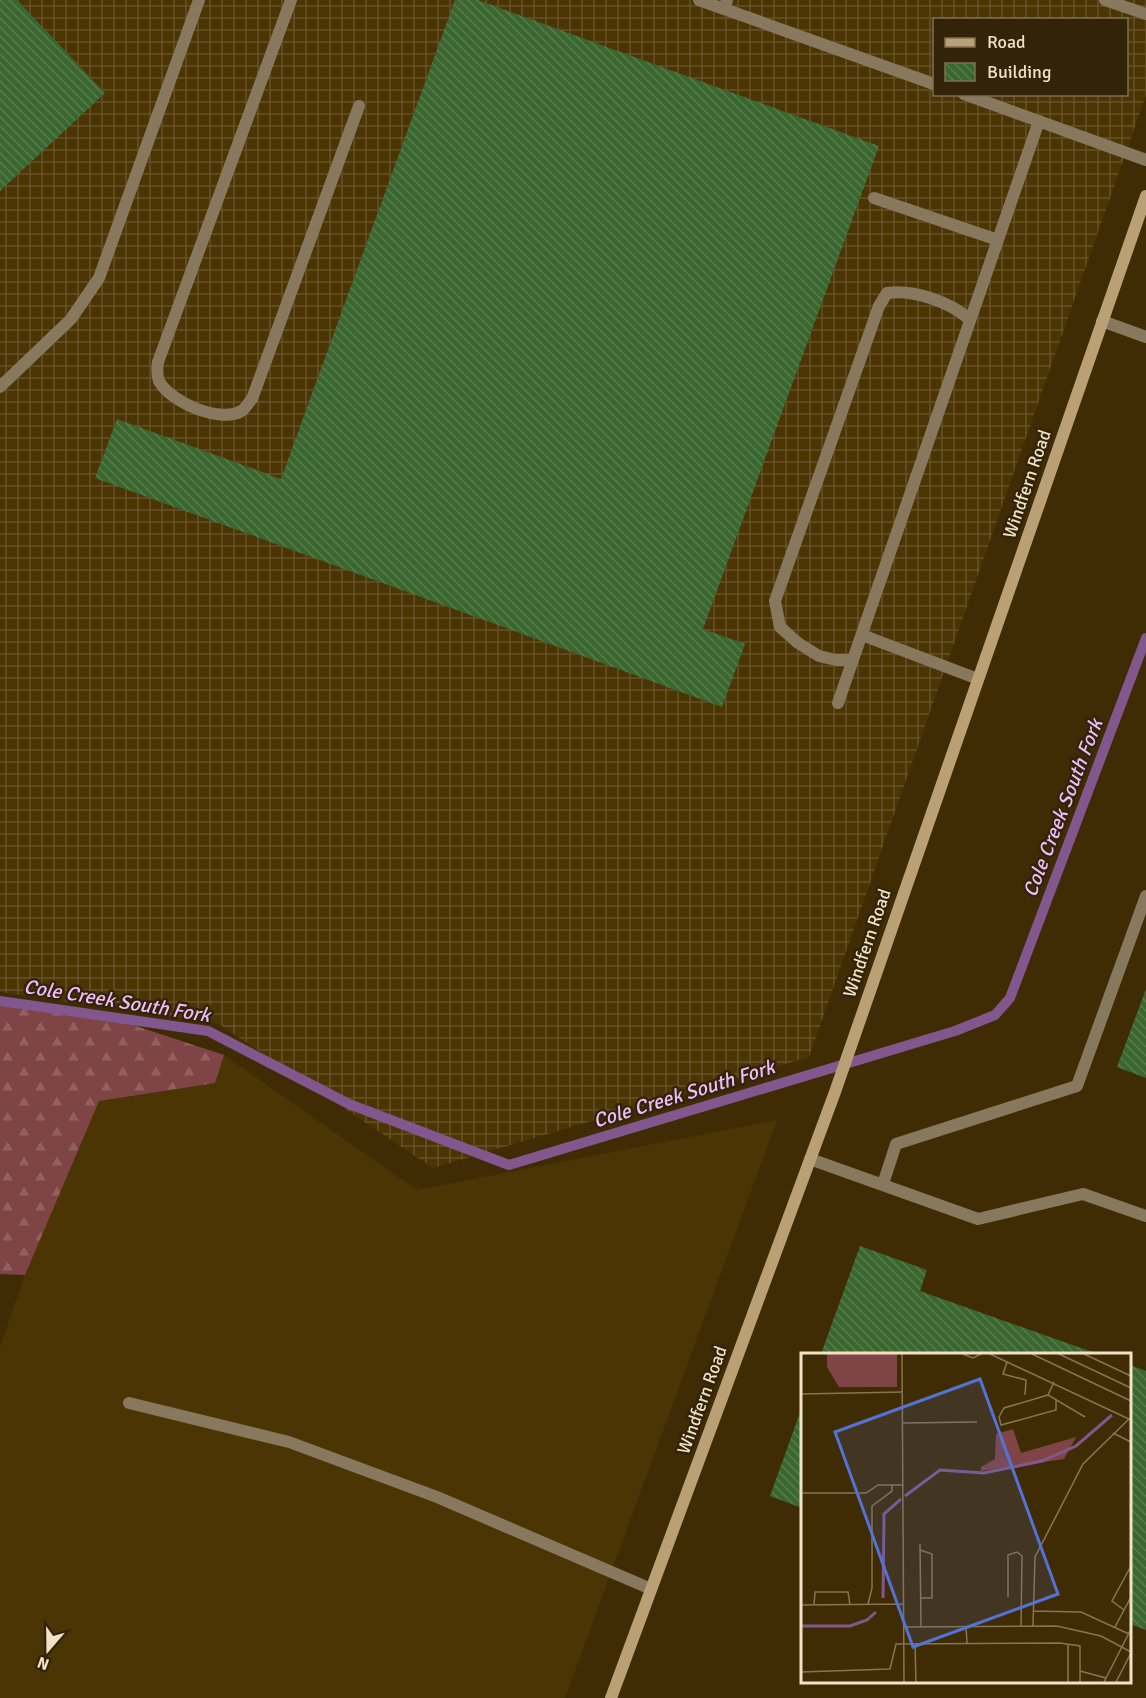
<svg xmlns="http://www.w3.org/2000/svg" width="1146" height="1698" font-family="Signika,sans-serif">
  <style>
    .built { fill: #4c3504 }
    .industrial { fill: url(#industrial-grid); fill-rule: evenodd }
    .forest { fill: url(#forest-firs) }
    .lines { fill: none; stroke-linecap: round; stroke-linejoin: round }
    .stream { stroke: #82578d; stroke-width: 10 }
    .building { fill: url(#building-back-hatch) }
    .lane { stroke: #88785d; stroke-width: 12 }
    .street { stroke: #88785d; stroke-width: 12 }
    .secondary { stroke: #baa075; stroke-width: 12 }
    .labels { text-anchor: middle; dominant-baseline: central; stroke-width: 5; stroke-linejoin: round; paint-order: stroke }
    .street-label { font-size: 18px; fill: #f1e1c7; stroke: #322309 }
    .water-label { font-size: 20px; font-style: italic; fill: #efbdfc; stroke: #322309 }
    .inset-river { fill: none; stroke: #82578d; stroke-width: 3 }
    .inset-road { fill: none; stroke: #877452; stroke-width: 1.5 }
    .view { fill: #5273d4; fill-opacity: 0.15; stroke: #5273d4; stroke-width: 3 }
    .inset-edge { fill: none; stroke: #f1e1c7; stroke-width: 3 }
  </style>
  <defs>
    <pattern id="industrial-grid" width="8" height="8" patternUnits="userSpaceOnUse" patternTransform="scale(1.5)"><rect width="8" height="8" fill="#4c3504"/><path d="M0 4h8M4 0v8" fill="none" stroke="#665227"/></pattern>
    <pattern id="forest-firs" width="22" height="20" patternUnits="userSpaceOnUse" patternTransform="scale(1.5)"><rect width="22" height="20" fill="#7f4546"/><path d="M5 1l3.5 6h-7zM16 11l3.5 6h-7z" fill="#92605f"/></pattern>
    <pattern id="building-back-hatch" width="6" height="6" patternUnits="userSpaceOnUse" patternTransform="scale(1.5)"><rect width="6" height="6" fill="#3a662f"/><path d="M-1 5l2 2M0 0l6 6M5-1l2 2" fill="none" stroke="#577c4c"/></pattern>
  </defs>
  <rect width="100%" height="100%" fill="#402c04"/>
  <path class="built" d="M224 1055 417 1190 777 1120 565 1698H0V1347L25 1275 99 1100 215 1083Z"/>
  <path class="industrial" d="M0 0H1146V95L809 1057 433 1168 219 1024 0 992ZM934 20H1126V94H934Z"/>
  <path class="forest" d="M0 1001 133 1025 224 1055 215 1083 99 1101 25 1275 0 1274Z"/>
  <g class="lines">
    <path class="stream" d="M0 1001 208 1031 349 1104 509 1165 955 1031 995 1015 1010 998 1146 638"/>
  </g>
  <path class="building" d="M0 0H17L105 93 0 191Z
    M455 0H478L879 146 703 629 745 644 722 707 95 478 117 419 281 479Z
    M1146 989V1078L1117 1067Z
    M860 1246 927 1270 920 1291 1098 1354H821Z
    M1130 1365 1146 1371V1630L1130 1624Z
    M802 1407V1508L770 1496Z"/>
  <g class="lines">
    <path class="lane" d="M291 0 158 362C157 368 157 375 159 381 170 402 222 425 243 410 246 407 249 402 252 399L359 106
      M1105 0 1146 14
      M724 9 727 0
      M874 198 998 240
      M1102 321 1146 337
      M0 387 71 319 99 278 199 0
      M862 635 978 679
      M853 660H836L819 656 798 643 780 627 775 601 879 306 887 293C913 289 951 302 970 320
      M838 703 1039 121
      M810 1159 978 1219 1083 1194 1146 1216
      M883 1184 896 1144 1077 1086 1146 896
      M129 1403 289 1442 437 1497 651 1589"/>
    <path class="street" d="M699 0 934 84
      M964 94 1146 160"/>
    <path class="secondary" d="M611 1698 835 1092 1146 196"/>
  </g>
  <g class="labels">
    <g class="street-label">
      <text transform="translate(1027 484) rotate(-71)">Windfern Road</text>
      <text transform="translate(867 943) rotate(-71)">Windfern Road</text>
      <text transform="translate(702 1400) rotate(-70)">Windfern Road</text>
    </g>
    <g class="water-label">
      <text transform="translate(1063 808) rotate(-69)">Cole Creek South Fork</text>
      <text transform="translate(117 1001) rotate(9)">Cole Creek South Fork</text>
      <text transform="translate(684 1094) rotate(-17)">Cole Creek South Fork</text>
    </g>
  </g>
  <g transform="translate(801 1353)">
    <rect width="330" height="330" fill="#402c04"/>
    <path d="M26 1H96V34H38L26 14ZM212 76 220 100 275 84 263 106 180 118V114L194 106 195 81Z" fill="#7f4546"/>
    <path class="inset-river" d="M104 143 139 117 183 120 241 108 275 93 311 62M82 245 83 161 100 146M0 273H49L66 267 75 259"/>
    <path class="inset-road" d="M101 1 103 329M162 1 172 5 180 1M189 1 330 67M231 1 330 48M258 1 330 35M283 1 330 23M206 9 202 21 225 27 224 42M253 29 247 42 284 64M0 41 102 39M247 42 203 55 198 64 200 72 255 57V47M102 70 176 69M312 80 330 89M0 140H65L77 132H101M119 191 120 274M119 197 131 201V245H120M207 244V202L216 199 221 203 220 273M67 251 71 235V153L91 138V132M0 252 103 251M13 252 14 239H47L49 252M323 257 311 248 330 213M232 258 280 259 328 281M165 273 166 291M232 273 234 204 282 111 328 66M103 274 256 273 300 283 330 299M314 274 330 244M267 291V329M114 292 115 329M279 318 305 325M0 319 89 316 95 291 259 290 279 293V329M303 329 330 276M315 329 330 300"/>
    <path class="view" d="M179 26 257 241 112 294 34 79Z"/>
    <rect width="330" height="330" class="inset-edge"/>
  </g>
  <rect x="933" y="18" width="195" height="78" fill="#322309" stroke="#7e6f55" stroke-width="1.5"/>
  <rect x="945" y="38" width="30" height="9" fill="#baa075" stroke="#7e6f55" stroke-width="1.5"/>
  <text x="987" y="48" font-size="18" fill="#f1e1c7">Road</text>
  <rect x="945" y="63" width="30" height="18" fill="url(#building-back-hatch)" stroke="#7e6f55" stroke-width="1.5"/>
  <text x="987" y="78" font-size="18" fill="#f1e1c7">Building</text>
  <g transform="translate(48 1650) rotate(200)" stroke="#322309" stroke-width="4.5" paint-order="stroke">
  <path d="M0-4.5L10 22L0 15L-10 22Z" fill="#f1e1c7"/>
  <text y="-9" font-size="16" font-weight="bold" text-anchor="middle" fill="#f1e1c7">N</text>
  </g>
</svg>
